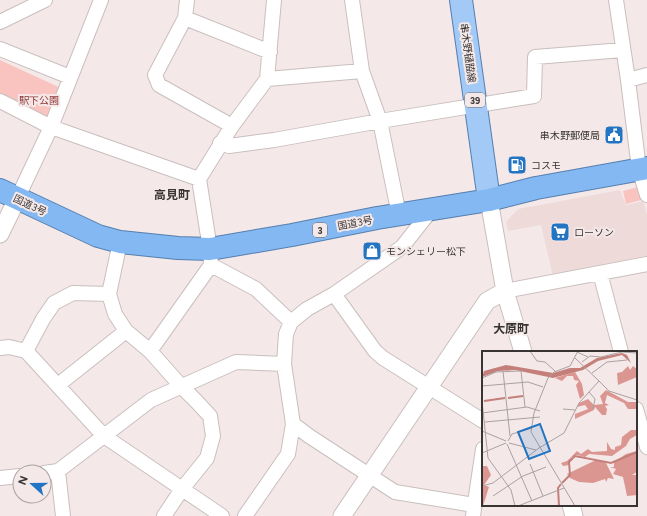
<svg xmlns="http://www.w3.org/2000/svg" width="647" height="516" font-family="Figtree,'Noto Sans JP',sans-serif">
  <style>
    .built { fill: #eedad9 }
    .green { fill: #f9c4c0 }
    .lines { fill: none; stroke-linecap: round; stroke-linejoin: round }
    .minor-casing { stroke: #c9bfbe; stroke-width: 16 }
    .tertiary-casing { stroke: #c9bfbe; stroke-width: 19 }
    .primary-casing { stroke: #557fae; stroke-width: 24 }
    .trunk-casing { stroke: #557fae; stroke-width: 24 }
    .minor { stroke: #fff; stroke-width: 14 }
    .tertiary { stroke: #fff; stroke-width: 17 }
    .primary { stroke: #a3caf6; stroke-width: 22 }
    .trunk { stroke: #84b8f3; stroke-width: 22 }
    .labels { text-anchor: middle; dominant-baseline: central; stroke-width: 4; stroke-linejoin: round; paint-order: stroke }
    .shield { fill: #f4e9e8; stroke: #706a69; stroke-width: 1 }
    .shield-label { font-size: 9px; font-weight: bold; fill: #383433 }
    .street-label { font-size: 10px; fill: #383433; stroke: #f4e9e8 }
    .park-label { font-size: 10px; fill: #8d3837; stroke: #f4e9e8 }
    .poi-label { font-size: 10px; fill: #383433; stroke: #f4e9e8; text-anchor: start }
    .quarter-label { font-size: 12px; font-weight: bold; fill: #383433; stroke: #f4e9e8 }
    .inset-river { fill: none; stroke: #c47f7b; stroke-width: 2 }
    .inset-road { fill: none; stroke: #a9a1a0; stroke-width: 1 }
    .view { fill: #2374c3; fill-opacity: 0.15; stroke: #2374c3; stroke-width: 2 }
    .inset-edge { fill: none; stroke: #383433; stroke-width: 2 }
  </style>
  <rect width="100%" height="100%" fill="#f4e9e8"/>
  <path class="built" d="M620 190 626 205 643 201 647 215V260L553 276 541 225 508 231 506 222 518 209Z"/>
  <path class="green" d="M0 60 65 90 55 120 36 121 0 103Z
    M638 187 641 200 626 204 623 191Z"/>
  <g class="lines">
    <g class="minor-casing">
      <path id="minor" d="M187 0 185 18 155 75 159 85 232 126
        M274 0 267 79 232 126 199 179 210 249 211 265 256 289 291 322
        M352 0 362 71 380 121 399 215
        M616 0 628 80 639 169 647 195
        M185 18 270 52
        M0 22 45 0
        M0 49 70 77
        M267 79 362 71
        M628 80 647 75
        M0 101 51 127 199 179
        M220 143 229 146 274 140 380 121 534 96 535 57 623 50
        M17 199 51 127 101 0
        M120 242 109 294 115 314 126 331 150 351 181 386 197 402 210 416 213 436 207 458 182 489 164 516
        M600 273 621 352
        M505 291 647 264
        M334 294 375 351 383 358 483 421
        M0 348 9 347 26 351 104 436 222 516
        M26 351 43 319 54 303 73 293 109 294
        M150 351 211 265
        M58 385 126 331
        M636 409 647 447
        M293 424 309 436 395 492 474 505
        M58 471 63 516
        M44 473 58 471 151 400 236 362 284 364
        M0 478 20 476
        M245 516 288 454 293 424 284 364 286 334 291 322 307 309 334 294 402 247 432 209
        M473 516 483 449"/>
    </g>
    <g class="tertiary-casing">
      <path id="tertiary" d="M489 200 505 291 523 352
        M0 234 17 199
        M571 505 574 516
        M342 516 487 301 505 291"/>
    </g>
    <g class="primary-casing">
      <path id="primary" d="M461 0 489 200"/>
    </g>
    <g class="trunk-casing">
      <path id="trunk" d="M0 190 98 236 120 242 178 248 210 249 292 235 377 218 489 200 536 188 647 168"/>
    </g>
    <use href="#minor" class="minor"/>
    <use href="#tertiary" class="tertiary"/>
    <use href="#primary" class="primary"/>
    <use href="#trunk" class="trunk"/>
  </g>
  <defs>
    <g id="civic-square" transform="scale(1)"><rect x="-9" y="-9" width="18" height="18" rx="4" fill="#2374c3" stroke="#f4e9e8"/><path d="M-.6-6.5H3V-4.5H.6V-3L4-1V1h2V6H-6V1h2V-1L-.6-3ZM-1.2 2.5V6h2.4V2.5Z" fill="#fff"/></g>
    <g id="fuel-square" transform="scale(1)"><rect x="-9" y="-9" width="18" height="18" rx="4" fill="#2374c3" stroke="#f4e9e8"/><path d="M-5.5-6h7V0h2V4h1.3V-2.5L3-4.5l.8-.8L6-3V5H2.5V1h-1V6h-7ZM-4.2-4.7v3.2H.2V-4.7Z" fill="#fff"/></g>
    <g id="supermarket-square" transform="scale(1)"><rect x="-9" y="-9" width="18" height="18" rx="4" fill="#2374c3" stroke="#f4e9e8"/><path d="M-6-5.5h2.5l.6 2H6L4.5 2H-2.5L-4.4-4H-6ZM-1.5 3.2a1.3 1.3 0 1 0 .1 0ZM3 3.2a1.3 1.3 0 1 0 .1 0Z" fill="#fff"/></g>
    <g id="shop-square" transform="scale(1)"><rect x="-9" y="-9" width="18" height="18" rx="4" fill="#2374c3" stroke="#f4e9e8"/><path d="M-5-2.5h2.3a2.7 3.5 0 0 1 5.4 0H5L5.5 6h-11ZM-1.5-2.5h3a1.5 2.3 0 0 0-3 0Z" fill="#fff"/></g>
  </defs>
  <g fill-rule="evenodd">
    <use href="#civic-square" x="614" y="135"/>
    <use href="#fuel-square" x="517" y="165"/>
    <use href="#supermarket-square" x="560" y="232"/>
    <use href="#shop-square" x="372" y="251"/>
  </g>
  <g class="labels">
    <g class="shield">
      <rect x="465" y="93" width="20" height="14" rx="3"/>
      <rect x="313" y="223" width="14" height="14" rx="3"/>
    </g>
    <g class="shield-label">
      <text x="475" y="100">39</text>
      <text x="320" y="230">3</text>
    </g>
    <g class="street-label">
      <text transform="translate(468 53) rotate(82)">串木野樋脇線</text>
      <text transform="translate(30 205) rotate(25)">国道3号</text>
      <text transform="translate(355 223) rotate(-11)">国道3号</text>
    </g>
    <g class="park-label">
      <text x="39" y="100">駅下公園</text>
    </g>
    <g class="poi-label">
      <text x="600" y="135" text-anchor="end">串木野郵便局</text>
      <text x="531" y="165">コスモ</text>
      <text x="574" y="232">ローソン</text>
      <text x="386" y="251">モンシェリー松下</text>
    </g>
    <g class="quarter-label">
      <text x="172" y="195">高見町</text>
      <text x="511" y="329">大原町</text>
    </g>
  </g>
  <g transform="translate(482 351)">
    <rect width="155" height="155" fill="#f4e9e8"/>
    <path d="M146 15 148 19 151 15 155 18V26L136 34 135 22 140 21ZM93 21 100 33 102 44 98 48 94 34 97 30 92 29 91 25H85L80 30 73 27ZM124 39 146 51H155V58H146L142 52 125 44 123 52 127 54 123 55 125 58 124 64H120L113 56 112 59 93 68V63L106 58 103 54 95 56 97 52 106 48 112 54 121 53 118 45ZM149 79H155V84L148 88 144 95 130 105 107 103 103 106 95 104 89 107 87 114 81 115 79 112 85 110 95 100 99 103 106 98 110 101 125 100V91L129 98 133 99V96L139 94 140 86ZM155 100V121L150 124H155V144L145 145 141 126 131 123 134 118 128 116H132V111L144 103ZM114 109 124 112 132 128 126 127 124 131 123 128 111 132 97 131 88 127 85 123ZM1 115H5L9 124 2 134 7 136 1 155Z" fill="#dc9691"/>
    <path d="M140 2 145 4 149 12 140 4 116 10 101 19 71 27 33 19 16 20 0 26 2 20 24 14 71 22 88 17H98L115 7Z" fill="#c47f7b"/>
    <path class="inset-river" d="M26 47 41 45M2 50 23 47M80 132 88 124 87 111 93 105 129 112 155 101M77 155 76 137 79 133"/>
    <path class="inset-road" d="M48 0 55 10 63 11 73 20M95 1 106 6M93 7 117 30M100 11 108 5 119 6 140 1 155 2M21 20 28 85M110 22 125 11 145 9M0 27 14 21 39 20 43 56M0 35 46 31 61 36M107 41 113 48 111 58M0 50 6 107 29 139 33 155M81 58 93 59M0 62 45 56 58 60M3 71 58 66M0 80 24 90M26 90 30 83 50 77M27 92 54 99M25 93 50 150M57 97 82 82 97 52 117 30 127 40 155 49M0 102 24 92M48 113 61 145M0 135 11 132 57 97M11 145 41 125 64 116M36 155 82 137M93 155 49 81 52 62 66 27 72 21 88 15 96 0"/>
    <path class="view" d="M58 73 68 100 47 108 36 81Z"/>
    <rect width="155" height="155" class="inset-edge"/>
  </g>
  <g transform="translate(32 484) rotate(291)"><circle r="19" fill="#f4e9e8" stroke="#a9a1a0"/>
  <path d="M0-3L7 15L0 10L-7 15Z" fill="#2374c3"/>
  <text y="-6" font-size="11" font-weight="bold" text-anchor="middle" fill="#383433">N</text>
  </g>
</svg>
